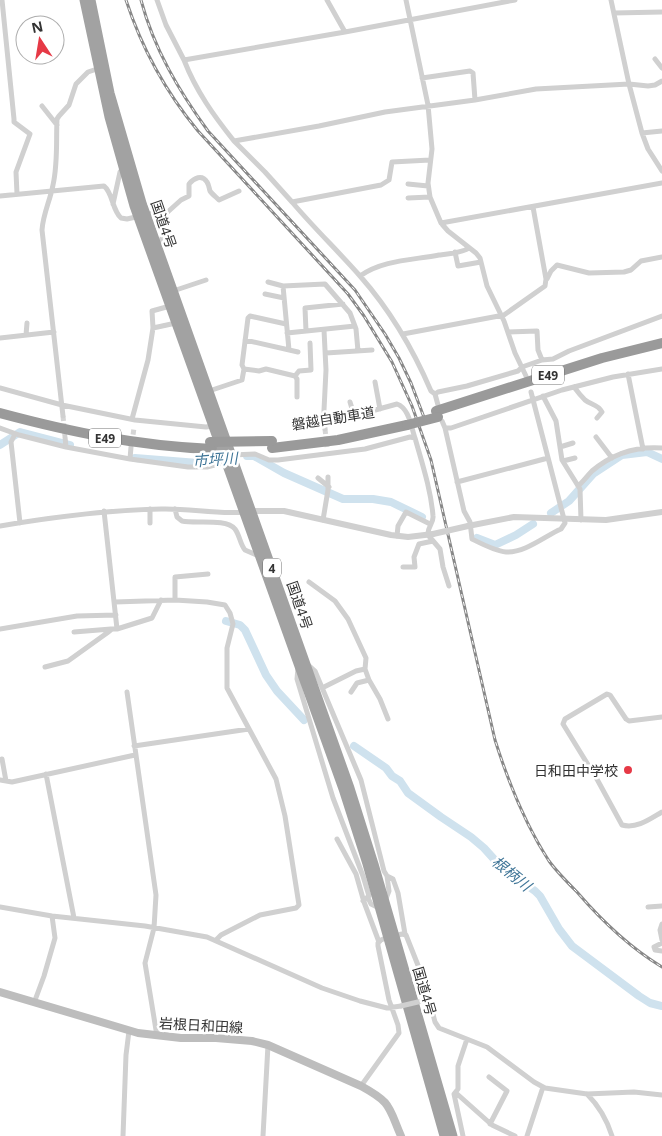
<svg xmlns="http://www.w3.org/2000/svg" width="662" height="1136" font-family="'Open Sans','Noto Sans JP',sans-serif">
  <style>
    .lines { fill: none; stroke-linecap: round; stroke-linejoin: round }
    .river { stroke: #cfe2ee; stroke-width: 8 }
    .minor-tunnel { stroke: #d6d6d6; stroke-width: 5; stroke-dasharray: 5 2.5; stroke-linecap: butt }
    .minor { stroke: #d0d0d0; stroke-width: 5 }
    .tertiary { stroke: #d0d0d0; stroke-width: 6 }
    .secondary { stroke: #bdbdbd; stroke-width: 8 }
    .trunk { stroke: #a2a2a2; stroke-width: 9 }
    .motorway { stroke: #9a9a9a; stroke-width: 10 }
    .rail-casing { stroke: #888; stroke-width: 3 }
    .rail { stroke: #fff; stroke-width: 1; stroke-dasharray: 4; stroke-linecap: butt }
    .minor-bridge { stroke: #d0d0d0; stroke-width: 5 }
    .tertiary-bridge { stroke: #d0d0d0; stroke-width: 6 }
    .motorway-bridge { stroke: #9a9a9a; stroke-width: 10 }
    .poi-dot { fill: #e63946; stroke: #fff; stroke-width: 2 }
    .labels { text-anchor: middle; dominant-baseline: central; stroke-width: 5; stroke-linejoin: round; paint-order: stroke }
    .shield { fill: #fff; stroke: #707070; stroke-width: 1 }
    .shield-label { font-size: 12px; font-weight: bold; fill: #333 }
    .street-label { font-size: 14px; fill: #333; stroke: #fff }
    .poi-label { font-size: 14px; fill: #333; stroke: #fff; text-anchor: end }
    .water-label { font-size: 15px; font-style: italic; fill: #3f7597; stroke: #fff }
  </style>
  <rect width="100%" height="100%" fill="#fff"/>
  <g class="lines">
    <path class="river" d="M0 445 20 432 70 445
      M247 456H254L284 473 343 499H373L391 502 422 517
      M135 458 198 463 228 458
      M551 513 569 501 593 474 622 455 647 452 662 459
      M477 538 495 545 516 535 533 524
      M226 621 240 625 245 630 266 675 277 691 304 720
      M354 746 386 768 392 776 400 781 408 793 441 817 471 837 484 848 502 868 535 891 540 896 559 929 572 946 639 996 650 1003 662 1006"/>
    <path class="minor-tunnel" d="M63 416 65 437
      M325 429 327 447
      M132 442 134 428"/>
    <path class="minor" d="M2 0 14 119V122L30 134 16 172 17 194
      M157 0 166 25 184 60
      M327 0 345 32 515 0
      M406 0 428 105 432 149 428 183 430 197 441 223 448 231 476 253 480 258 487 286 504 321 515 353 526 376
      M611 0 629 84 642 133 648 149 662 171
      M614 13 662 12
      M345 32 184 60C196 91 214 116 234 141L319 126 385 112 475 100 536 89 629 84 648 86 655 85 662 81
      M655 59 662 68
      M422 78 470 71 473 73 475 100
      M42 106 57 125
      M642 133 662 131
      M234 141 265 172 292 202 381 185 389 180 392 162 430 160
      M408 184 428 186
      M0 196 104 186C113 193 112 210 121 218L127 219 158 212 165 228 159 248
      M408 198 430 197
      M292 202C314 228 338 251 360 276 390 310 413 349 431 391L435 394
      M113 204 120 172 123 168
      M161 218 181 200 189 196V184C194 178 202 174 207 182 209 185 209 188 210 191 212 194 216 197 219 200L239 191
      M441 223 662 183
      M455 252 458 266 481 262
      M360 276C382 260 413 260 439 255 448 254 462 253 469 248
      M547 279 551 271 557 265 589 273 624 272 631 270 641 261 662 257
      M268 282 283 286 325 284 350 313 356 329 358 351
      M283 286 289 350
      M173 291 206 280
      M265 294 284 298
      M153 328 152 311 170 306
      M324 330 326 370 324 410 325 429
      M306 331 305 308 343 304
      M508 332 537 331 538 350 542 360
      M287 333 355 326
      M403 334 504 315 545 286 546 279 533 207
      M26 335 27 323
      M0 338 54 332
      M245 340 298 352
      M326 353 372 350
      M244 369 242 365 248 318 250 316 286 324
      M628 374 643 449
      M295 376 297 379V397
      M375 382 380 409
      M574 387C577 391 581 396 585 400 591 405 598 404 602 412L597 418
      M0 388 62 405 135 420 206 427 213 426
      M209 391 242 380 244 369 259 371 266 369 295 376 299 371 311 370 310 343
      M543 396 556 421 562 460 580 489 581 520
      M350 402 354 415
      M438 405 435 394 438 392 467 386 518 371 522 367 542 360 553 359 569 351 662 316
      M63 416 42 230C43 214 50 201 53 185 58 163 56 141 57 119L59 116 69 105 76 84 88 72 97 69
      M132 419 148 360 153 328 176 323
      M442 421 445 428H451L562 390 613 377 662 369
      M0 428 19 435 66 447 130 459 188 467H207L226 462
      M445 428 464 511 470 522 472 539C482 544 495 551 506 552 525 553 545 536 561 529L565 523 531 392
      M15 434 11 442 20 523
      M65 437 66 447
      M596 437 612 458
      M415 438C422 463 431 490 433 516 434 523 427 527 428 535L440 549 443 567 449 586
      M560 447 573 443
      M232 455 255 454 269 460H278L365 449 410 437 415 438C411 427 409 408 397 404L357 415 325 420
      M130 459 131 447
      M563 461 575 458
      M318 478 329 487
      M457 482 548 458
      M578 486C583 482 587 476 592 471 612 454 635 446 662 448
      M150 509V523
      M175 509 177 517 182 521C196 524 226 518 235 529 240 536 240 544 245 550L259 556
      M323 520 328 490V477
      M0 526C53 517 107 510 161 509 190 508 217 515 245 512
      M397 536 398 526 406 512 430 524
      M403 567H415L414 557 419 544 433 541
      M309 582 335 601 348 619 366 658 365 669 369 680 380 699 388 719
      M175 600V577L208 574
      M115 602 175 600 207 602 225 605 230 613 233 624 227 648V688L276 779 285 816 299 905 296 908 260 915 221 935 216 940
      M0 629 77 616 116 615
      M117 629 152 618 161 600
      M74 632 111 629
      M306 663 315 671 361 780 384 871 387 876 393 879 398 893 405 934
      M45 667 68 661 107 633 112 629H117L104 511
      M298 668 297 679 333 798 363 876 369 896 363 901
      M322 688 356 671 365 669
      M127 692 156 895 154 928 145 963 157 1036
      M351 692 357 683 369 680
      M662 717 629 721 626 719 610 695 607 694 565 719 563 724 598 781 622 825C637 829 650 819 662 812
      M134 746 249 729
      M2 759 6 781
      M46 774 74 918
      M0 780 12 782 135 755
      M337 839 356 874 364 902 379 942
      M368 898 371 904 379 908
      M385 901 389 891 387 876
      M0 907 52 916 145 926 207 937 322 988 360 1001 387 1008 401 1006
      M648 907 662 906
      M662 924 660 930 662 940
      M395 936 402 934 406 935 425 983 435 1022 439 1028 487 1047 534 1082 545 1088 587 1094 634 1092 662 1095
      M662 943 654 947 655 950 662 951
      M34 1003 44 976 55 938 52 916
      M489 1077 507 1091 490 1124
      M361 1086 399 1033 398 1025 389 1000 378 946V943L381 940 388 937
      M456 1093 492 1125 515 1136
      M587 1094C599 1106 607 1120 612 1136
      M123 1136 126 1055 129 1031
      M263 1136 268 1045
      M463 1136 454 1094 458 1089V1066L467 1039
      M527 1136 543 1087"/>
    <path class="tertiary" d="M251 511H284L391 535 408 537 433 534
      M468 526 514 517 606 520 662 512"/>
    <path class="secondary" d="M0 992 138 1033 181 1038H216L252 1041 268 1045 361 1086C392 1103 388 1106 401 1136"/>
    <path class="trunk" d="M84 0 109 117 134 206 343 789 367 864 444 1136
      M91 0 110 93 142 203 350 788 374 864 453 1136"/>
    <path class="motorway" d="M436 411 602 358 662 343
      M0 413C71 432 138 446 212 449
      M272 448 338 440 407 425"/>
    <g class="rail-casing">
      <path id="rail" d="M126 0C142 49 165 91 198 131L348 294 364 316 392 362 412 406 431 460 495 740C508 781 525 824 549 861 557 872 567 882 577 892 602 921 629 947 662 967
        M141 0C154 49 179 91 208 131L355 290 385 334 399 358 411 383 425 420"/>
    </g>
    <use href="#rail" class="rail"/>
    <path class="minor-bridge" d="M401 1006 422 1001"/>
    <path class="tertiary-bridge" d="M433 534 468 526"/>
    <path class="motorway-bridge" d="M407 425 438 417
      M210 442 272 441"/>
  </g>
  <circle class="poi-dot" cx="628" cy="770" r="5"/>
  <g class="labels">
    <g class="shield">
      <rect x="532" y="365.5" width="32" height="19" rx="4"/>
      <rect x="89" y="428.5" width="32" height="19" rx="4"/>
      <rect x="263" y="558.5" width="18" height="19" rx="4"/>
    </g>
    <g class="shield-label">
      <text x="548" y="375">E49</text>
      <text x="105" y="438">E49</text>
      <text x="272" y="568">4</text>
    </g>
    <g class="street-label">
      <text transform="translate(164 224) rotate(71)">国道4号</text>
      <text transform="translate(333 418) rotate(-9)">磐越自動車道</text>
      <text transform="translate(300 605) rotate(71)">国道4号</text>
      <text transform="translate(425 991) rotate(74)">国道4号</text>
      <text transform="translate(201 1025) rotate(3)">岩根日和田線</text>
    </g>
    <g class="poi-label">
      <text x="618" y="770">日和田中学校</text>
    </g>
    <g class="water-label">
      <text transform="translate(215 459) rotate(-4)">市坪川</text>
      <text transform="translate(512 873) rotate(39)">根柄川</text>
    </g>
  </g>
  <g transform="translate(40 40) rotate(348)"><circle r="24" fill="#ffffff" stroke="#adadad"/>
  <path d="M0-4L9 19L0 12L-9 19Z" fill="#e63946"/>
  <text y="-8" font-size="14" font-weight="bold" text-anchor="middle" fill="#333333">N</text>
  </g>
</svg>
